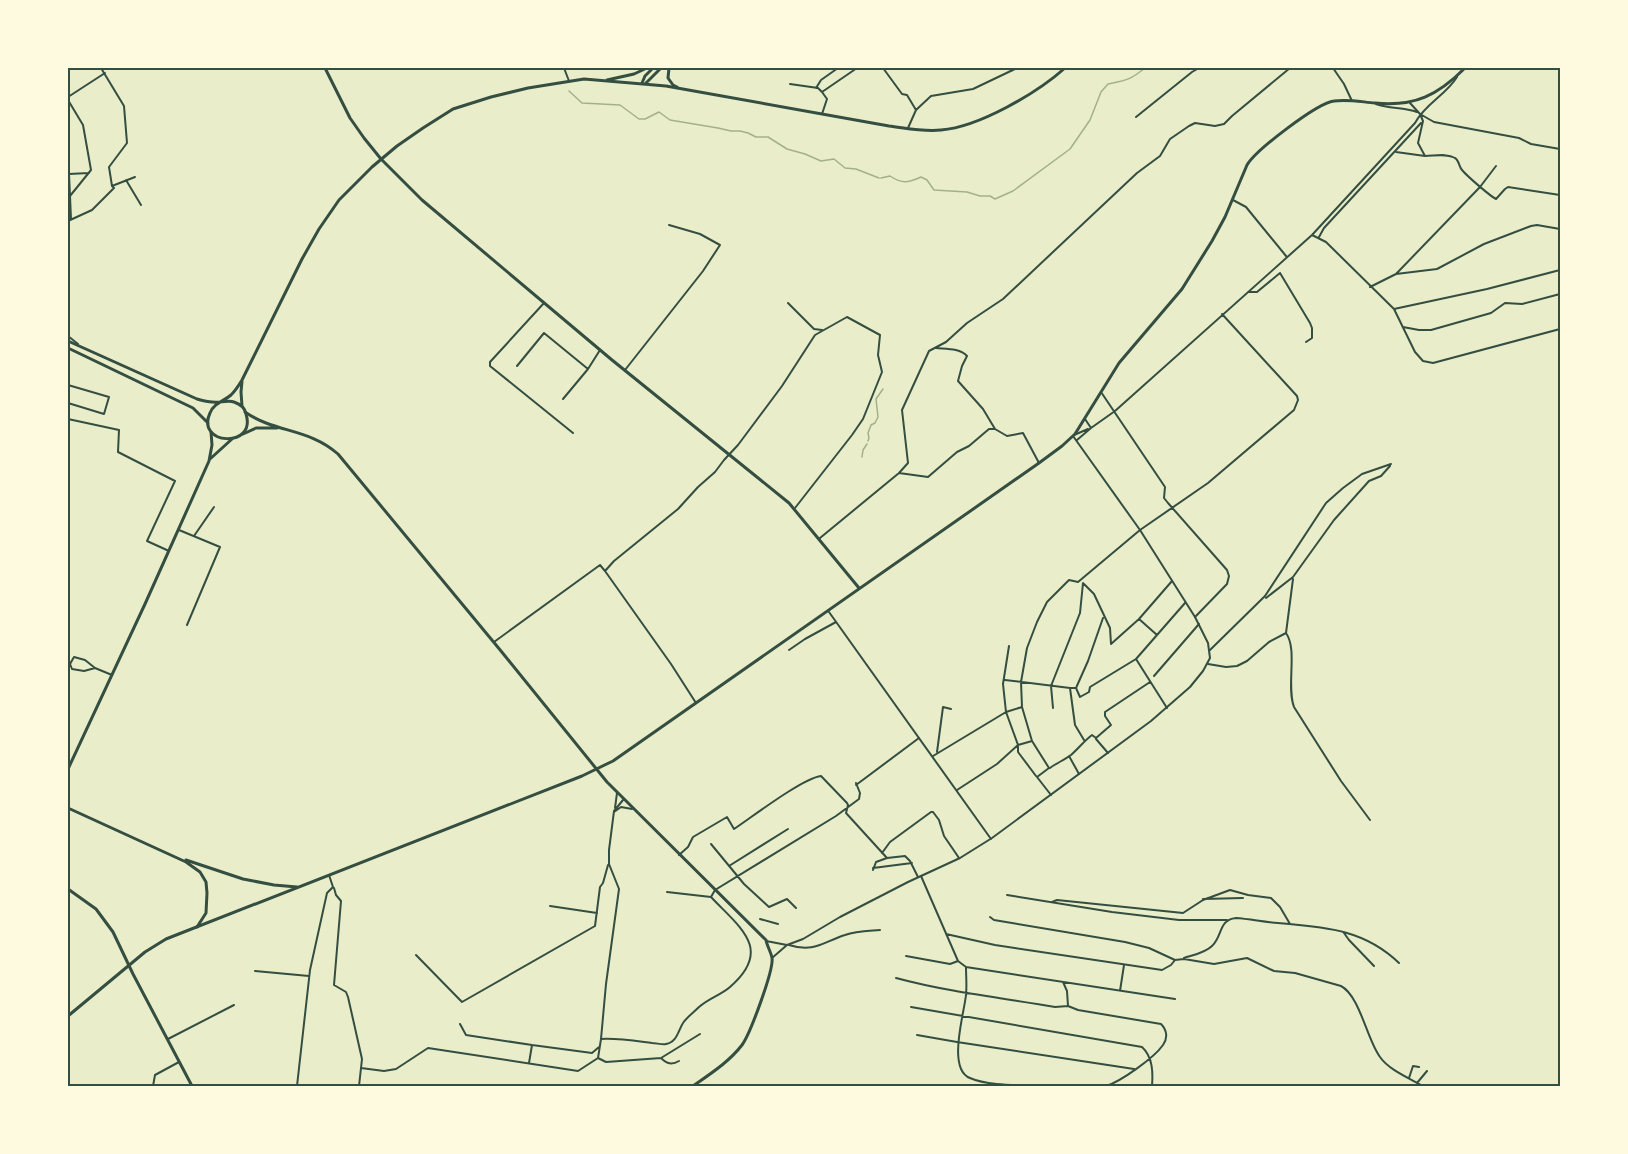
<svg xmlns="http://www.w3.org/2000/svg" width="1628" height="1154" font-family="Rubik,sans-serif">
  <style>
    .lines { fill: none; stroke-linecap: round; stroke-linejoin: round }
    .stream { stroke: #a3b18a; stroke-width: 1.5 }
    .minor { stroke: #344e41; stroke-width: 2 }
    .tertiary { stroke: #344e41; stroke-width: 2 }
    .secondary { stroke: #344e41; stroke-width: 3 }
    .primary { stroke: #344e41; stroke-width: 3 }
    .neatline { fill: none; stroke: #344e41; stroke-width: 2 }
  </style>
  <rect width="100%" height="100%" fill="#e9edc9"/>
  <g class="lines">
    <path class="stream" d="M569 91 582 103 620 105 639 119H645L659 112 670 120 718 128 731 131H740L748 133 756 137H768L787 149 805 154 821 161 834 159 845 168 856 169 879 178
      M881 178 890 176C902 184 908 183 921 177L927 180 934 190 967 192 980 196H990L995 199 1013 191 1070 149 1090 120 1101 92 1108 84C1127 80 1130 80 1145 68
      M868 441 869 438 868 433 871 425 875 423 878 417 876 399 883 389
      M862 457 863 450 867 444"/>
    <path class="minor" d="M564 68 569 81
      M883 68 902 94 907 95 916 110
      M1333 68 1344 84 1352 101
      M790 84 818 88 822 92
      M816 88 821 80 838 68
      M68 97 105 73
      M68 100 83 125 91 170 70 196 71 219
      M1410 103 1420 114 1434 122 1519 138 1531 144 1560 149
      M1376 104C1390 109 1403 107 1417 112
      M822 114 827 99 822 92 857 68
      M1420 114 1423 121 1418 143 1425 156C1434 156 1447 153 1455 158 1459 160 1459 167 1462 170 1467 176 1490 196 1496 199L1505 189 1508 187 1560 195
      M1136 117 1192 72 1199 68
      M908 128 916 110 931 96 973 89 1017 68
      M1396 152 1425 156
      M126 180 141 205
      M112 186 135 177
      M70 196 69 174 89 173
      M1233 200 1246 207 1286 256
      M68 221 92 210 114 188 112 186 109 167 127 143 124 106 101 68
      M1312 235 1326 242 1394 309 1415 352 1423 361 1433 363 1560 329
      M1319 237 1324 228 1421 123
      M1396 274 1480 187 1496 166
      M1370 287 1396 274 1437 269 1484 244 1531 226 1537 225 1560 229
      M1248 292H1257L1280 273 1310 323 1312 328V338L1306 342
      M544 303 490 362V366L573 433
      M788 303 814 329 822 330
      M1394 309 1487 289 1560 270
      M1403 327 1419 330H1431L1491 313 1505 303 1522 304 1560 294
      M68 336 78 344
      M936 348C946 349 960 348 967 356L962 366 958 381 983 409 995 429 1007 436 1023 433 1039 463
      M517 366 544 333 588 369 600 350
      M625 370 703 271 720 245 700 234 669 225
      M68 385 109 397 104 414 68 403
      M1101 392 1165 487 1164 498 1168 503 1227 570 1229 576 1227 584 1195 617
      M563 399 588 369
      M68 419 119 430 118 452 175 481 147 541 169 551
      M1085 419 1091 428
      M1074 435 1088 429
      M1077 440 1091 428 1115 411 1312 235 1415 123C1425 104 1446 95 1457 77
      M899 473 908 463 902 410 929 351 946 342 967 323 1003 299 1137 173 1160 156 1170 139 1189 126 1195 123 1215 126 1224 124 1232 116 1290 68
      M179 530 220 547 187 625
      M194 536 214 507
      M820 538 899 473 928 477 957 452 969 446 989 429H995
      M605 571 614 561 678 509 698 487 715 472 724 460 738 445 782 386 815 335 847 317 880 335 878 355 882 372 863 419 852 435 795 508
      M1084 584 1094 594 1110 628 1111 644 1139 619
      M1266 598 1293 577 1334 520 1369 481 1381 476 1390 466
      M1286 633 1293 579
      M1157 635 1139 619 1172 581
      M494 642 600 565 605 571 671 664 696 703
      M1009 646 1003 684 1006 712 1018 745V752L1036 776
      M789 650 805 639 836 622
      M1210 650 1265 596 1326 503 1343 488 1362 474 1391 464
      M1208 664 1226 667 1237 666 1247 661 1269 642 1286 633C1298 650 1286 686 1294 707L1341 781 1370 820
      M95 668 85 660 74 657 70 664 72 669 84 671 95 668 112 675
      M1154 676 1199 624
      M1005 680 1070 688 1075 725 1084 740
      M1070 688H1076L1080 697 1089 692 1090 687 1136 659
      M1076 688 1088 661 1103 618
      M1053 708 1051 686 1080 613 1083 583
      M1167 708 1136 659 1185 603
      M1096 739 1108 753
      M937 752 943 707 951 709
      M933 756 1006 712 1022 707
      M1069 756 1079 774
      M1050 768C1057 763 1064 760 1071 755 1079 748 1084 741 1092 735L1096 738 1111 725 1105 716V712L1150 682
      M856 785 919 738
      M957 790 997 764 1018 745 1032 741
      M1051 795 1037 777 1049 768 1032 741 1022 707 1021 682 1027 648 1037 622 1047 602 1069 580 1078 582 1140 530 1208 483 1294 410 1298 400 1297 396 1222 314
      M615 808 617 793
      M614 812 621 807 632 809
      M711 844 744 884 769 907 787 899 796 908
      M882 853 890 842 931 812H933L939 820 944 836 959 858
      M679 855 688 847 693 837 727 817 734 829C752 817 803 778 821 776L847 803 848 805 846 813 887 858
      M729 866 788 829
      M873 868 912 863
      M873 870 876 862 887 858 905 856 910 861 918 877
      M921 876 958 961 966 967C966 976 967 986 966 995 964 1014 947 1069 970 1078 988 1086 1020 1085 1040 1086
      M334 888 336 895 341 901 334 985 346 992 348 997 362 1059 359 1086
      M667 892 711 897
      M1007 895 1112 912 1179 920H1227
      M1203 899 1243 898
      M1052 902 1057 900 1183 913 1203 900 1230 890 1248 895 1271 898 1280 907 1290 924
      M550 906 597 913
      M990 917 994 920 1125 942 1149 948 1175 960
      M760 919 778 924
      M1344 933 1349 940 1374 966
      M946 934 995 945 1162 970 1171 965 1175 960
      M789 945C814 953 823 942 845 935 856 931 868 931 880 930
      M416 955 462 1002 595 926 600 887 603 883 608 865
      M906 956 950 964 958 961
      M1184 958C1193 955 1205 953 1212 946 1223 936 1218 920 1236 918 1250 919 1264 922 1278 923 1324 927 1364 929 1399 963
      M1175 960 1184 959 1214 964 1247 958 1274 971 1295 973 1341 986C1360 996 1367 1040 1380 1057 1389 1070 1409 1078 1423 1086
      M966 967 1175 999
      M255 971 309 976
      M896 978C948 992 1002 998 1055 1007L1068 1006 1078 1010 1161 1024C1167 1030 1168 1038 1163 1045 1154 1058 1120 1082 1106 1086
      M1063 982 1067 991 1068 1006
      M1120 991 1124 965
      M911 1007 1142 1047C1153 1057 1153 1073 1152 1086
      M460 1024 466 1035 532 1045 529 1063
      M917 1035 957 1042 1134 1069
      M168 1039 234 1005
      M601 1039C618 1038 636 1041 652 1043 656 1043 663 1045 666 1044 677 1042 678 1031 683 1023 687 1017 694 1012 699 1007 709 998 721 995 730 987 774 949 739 927 711 897L715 890 836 816 859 799 860 793 856 783
      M532 1045 592 1053 599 1047
      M598 1058 606 1062 661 1058 700 1034
      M661 1058C667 1064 672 1065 679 1061
      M361 1068 384 1071 396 1069 428 1048 578 1071 598 1058 601 1039 606 984 619 889 609 864V850L614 811 623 800
      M1409 1078 1413 1066 1419 1067
      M1417 1083 1427 1071
      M1445 1085V1086
      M153 1086 155 1075 179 1062
      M297 1086 310 970 327 893 333 887 329 875
      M1076 1086H1088"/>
    <path class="tertiary" d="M829 612 991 839
      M766 941 787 945 803 939 840 917 908 882 960 858 992 838 1151 721 1190 687 1203 671 1210 658 1208 643 1195 617 1140 530 1073 436
      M772 958 787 945"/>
    <path class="secondary" d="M325 68 350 118 364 138 381 159 422 200 612 360 789 503 859 588
      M669 68 668 78 673 85 677 87
      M607 80 634 74 647 68
      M642 83 645 76 653 68
      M646 83 661 68
      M245 412C275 433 309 428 338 454L501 651 607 782 766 940C767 946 771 952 772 958 774 970 750 1034 742 1045 729 1062 710 1074 693 1086
      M243 434 256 428H277
      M210 459 232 439
      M68 769 145 604 209 461 212 445 211 432
      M68 808 186 862 200 872 206 882 207 893 206 913 197 927
      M186 860 243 879 274 885 297 887
      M68 889 96 909 113 932 133 974 192 1086"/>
    <path class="primary" d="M68 341 197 399C204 401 213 403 220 402 225 402 229 400 234 402 240 404 245 408 246 414 257 449 195 445 210 413 214 403 224 401 231 395 235 391 239 385 242 380L302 259 319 229 339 200 372 167 397 146 423 128 453 109 491 97 528 88 584 79 666 86 889 126C906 128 923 132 941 130 979 127 1037 93 1065 68
      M68 348 193 408 208 423
      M242 406 241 392 242 381
      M68 1016 145 952 166 939 582 776 613 761 1039 463 1062 446 1075 434 1119 363 1182 289 1212 241 1225 217 1247 165C1256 150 1317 103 1334 101 1348 99 1362 102 1375 103 1415 107 1438 95 1465 68"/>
  </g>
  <rect width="1628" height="1154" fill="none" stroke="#fefae0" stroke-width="138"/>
  <rect x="69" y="69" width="1490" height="1016" class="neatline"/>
</svg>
